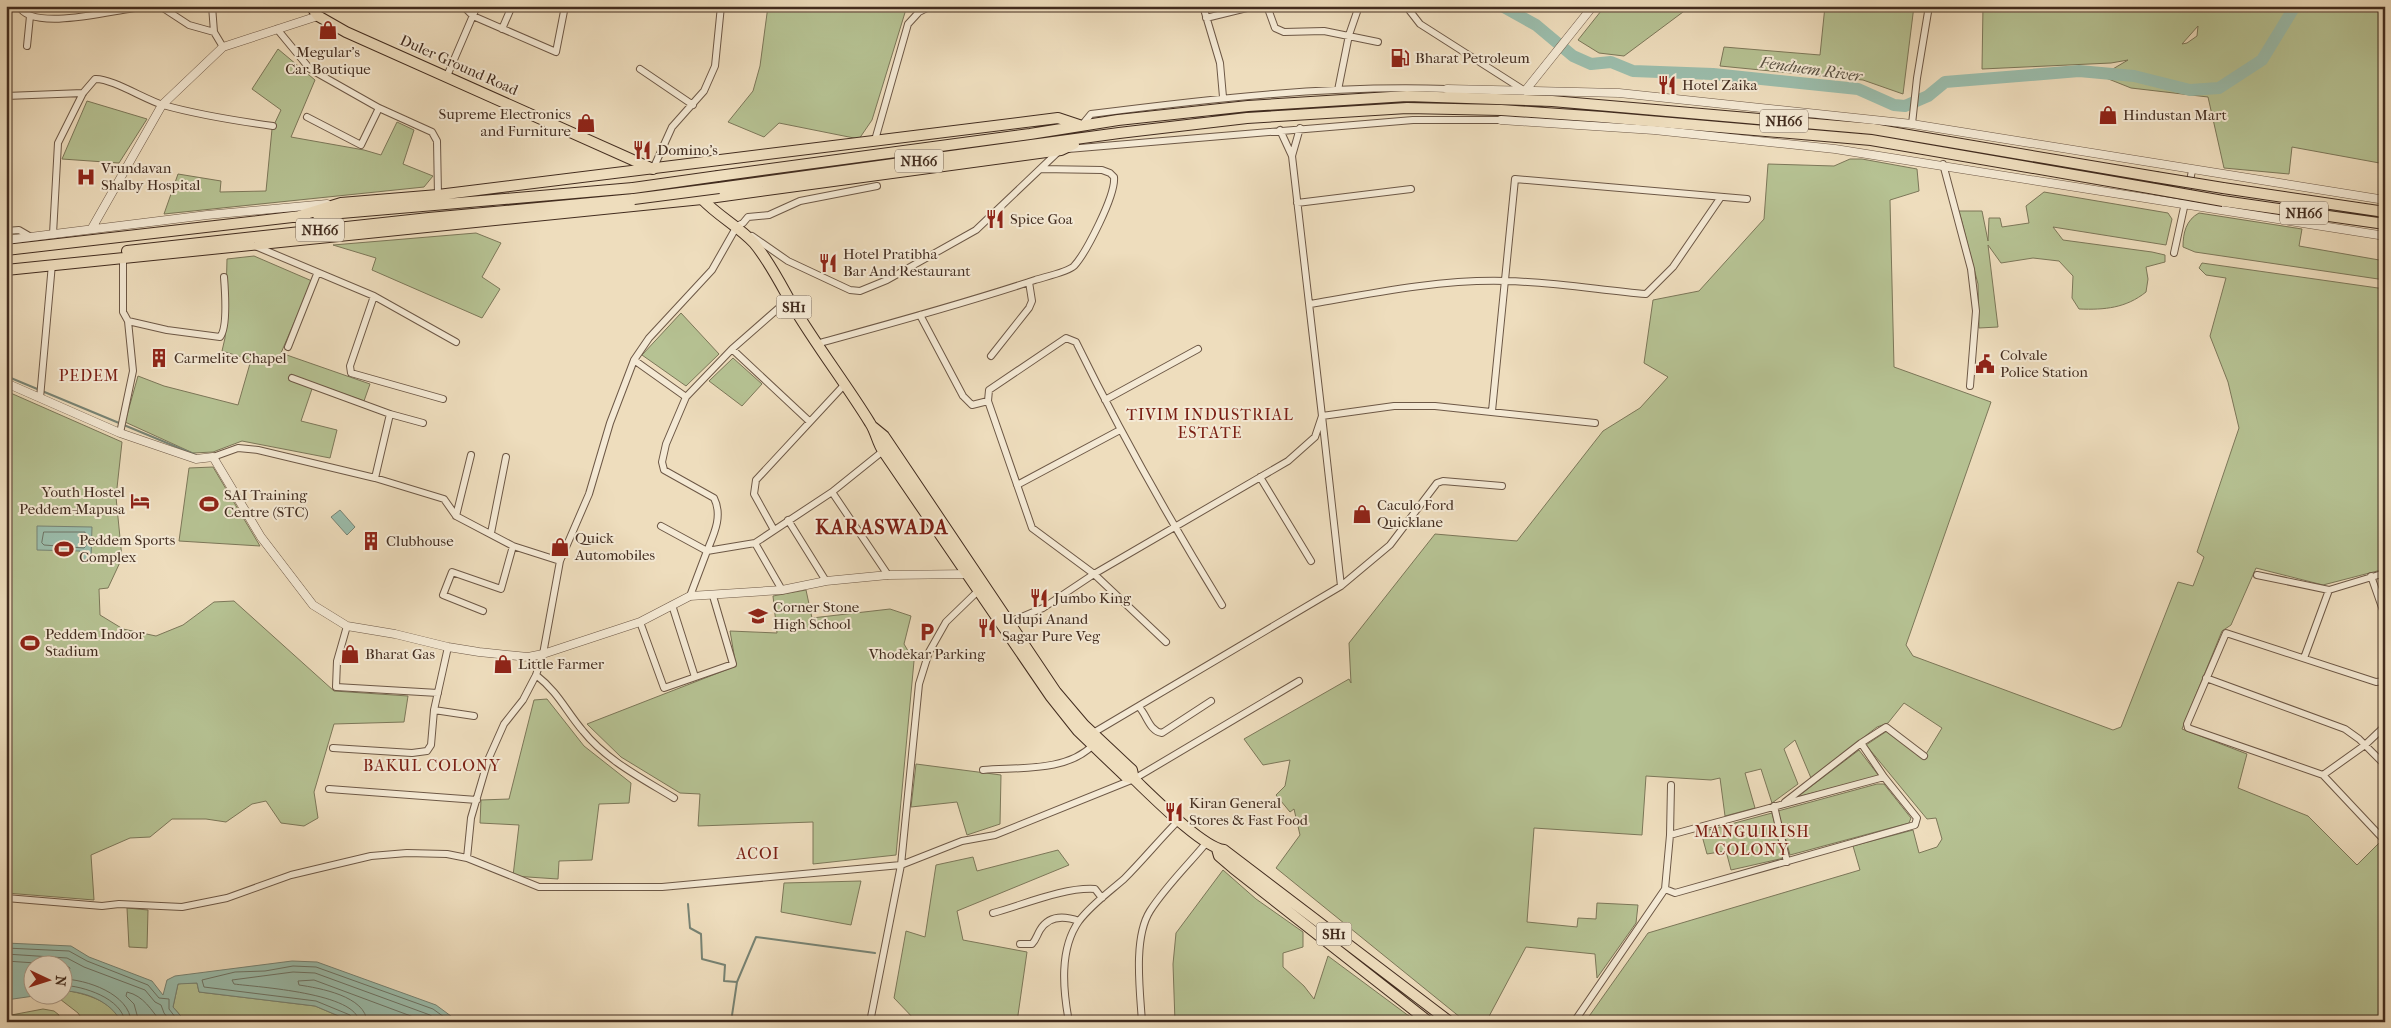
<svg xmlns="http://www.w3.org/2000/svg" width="2391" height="1028" font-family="'IM FELL French Canon',serif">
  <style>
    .green { fill: #b6c293; stroke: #7c7759; fill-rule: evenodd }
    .water { fill: #9bbdac; stroke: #778374 }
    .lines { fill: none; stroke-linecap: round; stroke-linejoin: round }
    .shore { stroke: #6e7466; stroke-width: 1 }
    .stream { stroke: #778374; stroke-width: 2 }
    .river { stroke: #9bbdac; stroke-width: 12 }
    .minor-casing { stroke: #6d5846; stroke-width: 8 }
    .tertiary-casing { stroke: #6d5846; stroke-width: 9 }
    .primary-casing { stroke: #422c1f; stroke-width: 12 }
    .trunk-casing { stroke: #422c1f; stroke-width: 12 }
    .minor { stroke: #f4e9d4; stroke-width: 6 }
    .tertiary { stroke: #f4e9d4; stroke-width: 8 }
    .primary { stroke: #eeddbd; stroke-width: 10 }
    .trunk { stroke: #eeddbd; stroke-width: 10 }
    .trunk-bridge-casing { stroke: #422c1f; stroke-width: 12; stroke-linecap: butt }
    .trunk-bridge { stroke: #eeddbd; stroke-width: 10 }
    .labels { text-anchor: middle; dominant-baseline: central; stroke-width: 4; stroke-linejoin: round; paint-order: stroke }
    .shield { fill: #f4e9d4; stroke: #776555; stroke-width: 1 }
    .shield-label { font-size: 14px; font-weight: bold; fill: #422c1f }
    .poi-label { font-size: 15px; fill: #422c1f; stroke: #f4e9d4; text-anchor: start }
    .street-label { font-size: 15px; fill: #422c1f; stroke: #f4e9d4 }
    .water-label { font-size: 16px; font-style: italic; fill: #585042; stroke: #f4e9d4 }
    .neighbourhood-label { font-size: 16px; letter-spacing: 1px; fill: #7a1f14; stroke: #f4e9d4 }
    .district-label { font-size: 20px; font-weight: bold; letter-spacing: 1px; fill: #7a1f14; stroke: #f4e9d4 }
  </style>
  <rect width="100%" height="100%" fill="#eeddbd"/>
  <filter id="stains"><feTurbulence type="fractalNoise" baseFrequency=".004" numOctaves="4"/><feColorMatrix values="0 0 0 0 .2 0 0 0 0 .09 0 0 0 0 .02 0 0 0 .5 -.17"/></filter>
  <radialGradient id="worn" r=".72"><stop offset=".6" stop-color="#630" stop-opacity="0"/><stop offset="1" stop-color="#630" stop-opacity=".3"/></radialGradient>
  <path class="green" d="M768 6H907L872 120 859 139 779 123 764 137 728 122 753 91 760 66Z
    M1605 6H1622L1630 10 1632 6H1691L1624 56 1599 53 1578 40Z
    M1825 6H1914L1903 94 1863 80 1720 66 1724 47 1820 55Z
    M1983 6H2385V164L2292 147 2289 174 2224 168 2208 97 2131 88 2101 76 2128 60 2111 63 1982 69ZM2198 26 2197 36 2187 43 2182 44Z
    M278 49 315 80 291 137 364 150 381 155 397 122 414 130 403 164 433 176 424 187 164 214 178 174 221 181 220 192 266 191 272 129 281 110 252 89Z
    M87 101 147 119 119 163 62 159Z
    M1850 159H1862L1917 169 1919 191 1890 200 1894 367 1991 402 1906 645 1913 656 2113 730 2121 727 2178 582 2193 586 2204 557 2197 552 2239 428 2228 382 2210 336 2226 278 2206 275 2199 268 2202 263 2385 289V569L2323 585 2256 568 2231 625 2222 631 2182 729 2247 754 2238 788 2308 816 2357 865 2379 843 2385 849V1022H1585L1648 933 1860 870 1853 846 1913 830 1919 853 1937 847 1942 839 1936 818 1927 819 1866 745 1887 731 1923 759 1942 728 1904 703 1888 723 1877 727 1811 778 1795 740 1784 749 1798 784 1772 803 1761 769 1745 773 1755 808 1725 816 1720 778 1711 780 1646 776 1642 835 1534 828 1527 922 1577 927 1578 918 1596 919 1597 903 1638 905 1636 923 1597 978 1595 954 1526 947 1486 1022H1466L1276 868 1300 835 1294 809 1290 812 1276 795 1285 786 1290 760 1263 765 1244 739 1349 679 1351 683 1349 643 1435 534 1517 541 1603 431 1640 408 1668 377 1644 363 1653 300 1699 291 1764 219 1768 164 1834 166Z
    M2044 192 2168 213 2172 219 2166 245 2053 227 2063 240 2152 252 2165 255V262L2146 267 2148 279 2146 292C2126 308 2105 310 2079 309L2072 298 2073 276 2059 261 2033 258 2001 263 1988 245 1998 327 1979 328 1978 284 1959 211H1982L1988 241 1989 218H2000L2002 227 2029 223 2026 206Z
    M2199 213 2302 229 2299 246 2385 261V280L2195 252 2183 247C2183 233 2186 220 2199 213Z
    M476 233 501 243 482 277 500 289 482 318 372 270 376 258 333 245Z
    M254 256 312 281 281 353 370 384 364 401 314 383 301 421 337 430 330 458 242 441 213 452 193 453 125 422 138 376 164 386 238 405 251 360 222 351 225 338 227 259Z
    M681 313 719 354 686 386 642 355Z
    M733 358 762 384 742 406 709 381Z
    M6 391 122 442 116 497 122 558 108 588 99 589 100 615 123 629 156 636 183 625 214 602 234 601 334 691 408 696 404 722 334 724 314 792 318 818 304 826 281 823 266 801 252 804 226 822 206 819H172L150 837 130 838 91 855 94 900 6 893Z
    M213 467 260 546 179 541 189 468Z
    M806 590 812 618 890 609 911 616 904 644 914 661 896 855 813 864V822L698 826 700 794 680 793 621 757 587 724 736 666 730 631 777 633 773 596Z
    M547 699 584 746 631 783 629 803 599 804 592 860 559 861 558 879 513 876 519 825 480 823 481 800 509 799 534 700Z
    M1859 750 1879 776 1797 797Z
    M916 764 1001 775 1000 824 967 835 957 802 911 807Z
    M1877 784H1884L1911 818 1909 823 1790 855 1778 811Z
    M1772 813 1784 858 1731 870 1726 851 1707 854 1701 832Z
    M1058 850 1069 865 957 911 963 940 1027 952 1017 1022H917L894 998 906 931 925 937 936 865 973 857 977 871Z
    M1223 870 1256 899 1303 932V947L1283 953V967L1304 986 1314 999 1328 956 1417 1022H1175L1173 964 1176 933Z
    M861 881 851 925 781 912 784 883Z
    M127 908 148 910 147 948 129 947Z
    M184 983H197L199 992 315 1006 353 1022H186L173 1007 178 984Z
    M64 990C86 994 111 1000 121 1022H84L78 1013 56 996H62L63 991Z
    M43 1009 54 1011 59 1015 58 1022H6V1016Z"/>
  <path class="water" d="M340 510 355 527 347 535 331 517Z
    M37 526 92 527 91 560H80V551L37 550Z
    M6 943 71 946 89 957 152 981 163 995 167 980 175 976 292 961 317 962 436 1005 459 1022H353L315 1006 199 992 197 983 178 984 173 1007 186 1022H121C111 1001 84 991 63 991L62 966H32L34 996 6 1000Z"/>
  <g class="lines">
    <path class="shore" d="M44 532H85L86 546 84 548 44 545 42 543Z
      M6 948 69 951 87 961 148 985 159 998 169 999V1009L179 1022
      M6 954 67 958 84 967 145 990 155 1002 161 1005 164 1013 171 1022
      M6 961 65 965 70 968 69 971 62 972
      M62 979C86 979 130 994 131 1022
      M62 985C83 986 122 998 125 1022
      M139 1022 134 1004 126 996 127 992C144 996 151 1010 161 1022
      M353 1022 350 1015 316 1001 204 987 202 980 235 972 265 971 293 966 316 967 433 1009 451 1022
      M359 1022C358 993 257 987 234 984L232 980 293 972 315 973 430 1015 440 1022
      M367 1022C366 996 319 988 299 985L298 981 314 980 427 1022"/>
    <path class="stream" d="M6 376 196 455
      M688 904 690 928 701 934 702 959 725 965 724 981 737 982 731 1022
      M737 982 756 937 875 953"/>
    <path class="river" d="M1502 6 1536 25 1573 56 1591 64 1611 62 1633 71 1713 74 1858 89 1894 105 1905 106 1928 96 1945 82 2079 71 2134 76 2190 90 2219 88 2262 60 2295 6"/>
    <g class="minor-casing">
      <path id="minor" d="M19 6C30 31 107 12 129 9 139 7 150 7 160 6
        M160 6 189 25 214 32
        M212 6 214 32 223 47
        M463 6 473 16 556 52 565 6
        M1203 6 1220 63 1223 97
        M1267 6 1275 28 1284 32 1324 31 1378 42
        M1406 6 1420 24 1525 91
        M6 8 14 6
        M1206 18 1255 6
        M277 29 310 69 379 108 432 132 437 141 438 195
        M502 29 512 6
        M27 46 30 16
        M640 69 693 105
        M447 76 477 6
        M1338 90 1349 35 1359 6
        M6 96 83 93
        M307 117 361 145 379 108
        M1912 124 1917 78 1929 6
        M1082 125 1091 114C1209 99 1328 85 1447 89
        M1280 130 1292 156
        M875 140 908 24 919 12 931 6
        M1068 149 1413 120H1501
        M1943 164 1971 269 1976 311 1970 386
        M653 169 672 127 704 91 715 66 721 6
        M1297 203 1411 189
        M6 231 19 230 31 237
        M53 234 58 143 83 93 95 79C111 78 146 100 163 105 199 115 237 121 273 126
        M752 236 788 261 850 290 860 291 887 280 976 230 1059 151
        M255 246 374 296 456 342
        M2174 253 2192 171
        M374 296 350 366 351 373 443 399
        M1311 304C1373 293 1442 279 1506 281 1553 282 1600 290 1646 294L1673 267 1721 197
        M920 315 963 396 972 405 988 401
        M128 321 167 330 220 337C228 328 225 290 224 277
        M816 344C889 324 963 304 1035 280 1044 277 1068 272 1074 266 1086 253 1116 195 1114 177L1110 173 1102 170 1041 169
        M288 347 317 274
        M732 349 809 421
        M991 356 1029 308 1032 301 1029 282
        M634 360 686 397
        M292 378 390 414 423 423
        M40 398 52 264
        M1105 400 1198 349
        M1492 411 1515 179 1747 199
        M120 433 133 371 128 321 123 312V258
        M213 457 238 448 258 450 375 478 444 499 456 516 513 546 560 561
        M1260 477 1311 561
        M375 478 390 414
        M1017 485 1120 430
        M832 492 888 575
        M456 516 471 455
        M788 520 826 581
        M661 526 707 551C714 534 723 516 714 498L664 470 662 462 666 444 686 397 732 349 789 299
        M774 530 754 494 756 480 845 384
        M491 533 506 457
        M755 543 782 590
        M2257 575 2329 590
        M2371 576 2385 616
        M1341 586 1322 416 1394 406H1435L1595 423
        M690 596 707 551 755 543 832 492 883 451
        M672 605 695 677
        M483 611 443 595 452 572 501 589 513 546
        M640 622 664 688 733 664 713 596
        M1007 623 1043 608 1094 574 1288 461 1315 437 1322 416 1292 156 1300 128
        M347 626 337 661 336 687 438 693
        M1166 642 1094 574 1032 528 988 401 989 390 1066 338 1076 342C1120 432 1169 519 1222 605
        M2304 658 2329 590 2385 573
        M536 675C558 692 566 711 583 731 606 760 643 779 674 798
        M2206 678 2345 729 2359 739 2385 765
        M2385 681 2376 682 2226 633 2187 724 2188 728 2323 775 2385 841
        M1139 707C1147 715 1149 731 1162 733L1211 701
        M434 710 474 716
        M1093 733 1341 586 1390 545 1437 483 1443 481 1502 486
        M333 748 412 753 427 751 431 745 434 710 448 647
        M983 770C1019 767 1067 772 1093 745
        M2323 775 2365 745 2385 726
        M329 789 477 800
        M1785 802 1861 743 1886 727 1924 756
        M1774 806 1787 862
        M1670 835 1671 785
        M467 858 471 818 488 760 504 724 523 700 536 675 543 654 560 561 589 494 610 423 634 360 649 338 712 270 737 226 743 223 748 217 769 215 800 201 877 186
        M1665 889 1675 893 1915 825 1917 818 1884 777 1861 743
        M6 898 102 906 119 904 182 907 227 898 291 875 371 856 407 853 447 854 467 858 539 887H662L901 865 962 841 995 835 1134 779 1299 681
        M993 913C1023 905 1064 887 1095 889L1102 898
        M1020 944H1032C1036 940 1037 935 1040 930 1049 915 1065 916 1079 921
        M870 1022 901 865 919 684 929 652 946 622 979 590
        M1069 1022C1063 990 1059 949 1079 921 1091 905 1109 892 1124 879 1143 860 1160 839 1179 820
        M1142 1022C1140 991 1133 938 1150 911 1166 886 1189 864 1207 842
        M1574 1022 1665 889 1670 835 1884 777"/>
    </g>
    <g class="tertiary-casing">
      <path id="tertiary" d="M1447 89 1619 93 1912 124 2385 200
        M1525 91 1593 6
        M1501 120 1654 130 1835 149 2385 236
        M92 228 162 105 223 47 318 16
        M6 240 207 215 327 204
        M6 383 120 433 196 459 213 457 261 537 313 605 347 626 395 634 448 647 479 652 528 657 543 654 640 622 690 596 782 590 826 581 888 575 971 574"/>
    </g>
    <g class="primary-casing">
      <path id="primary" d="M311 6 318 16 346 32 653 169
        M702 199C718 216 738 226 754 243 770 262 782 287 794 308 818 348 846 384 870 423 876 432 877 442 883 451L1051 697 1078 731 1126 777 1134 779C1152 796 1202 847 1224 850L1450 1022
        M873 427 884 436 1056 692 1084 725 1132 770 1134 779
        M1217 849 1219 856 1233 868 1429 1022"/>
    </g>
    <g class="trunk-casing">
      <path id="trunk" d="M718 176 1030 134 1118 120 1248 106 1407 96 1552 101 1873 129 2156 177
        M719 188 1119 133 1247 118 1407 108 1501 110 1602 117 1871 140 2155 189
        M2223 188 2385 212
        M2223 201 2385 224
        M318 215 633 188
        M296 217 341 203 438 195 1058 118 1079 125
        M6 250 301 216
        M127 251 429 218 634 199
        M6 270 702 199 1061 150 1074 144"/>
    </g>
    <use href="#minor" class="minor"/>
    <use href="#tertiary" class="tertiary"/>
    <use href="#primary" class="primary"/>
    <use href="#trunk" class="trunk"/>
    <g class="trunk-bridge-casing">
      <path id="trunk-bridge" d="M2156 177 2223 188
        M633 188 718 176
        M2155 189 2223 201
        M634 199 719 188"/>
    </g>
    <use href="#trunk-bridge" class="trunk-bridge"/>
  </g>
  <defs>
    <g id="shop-bare" transform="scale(1.5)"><path d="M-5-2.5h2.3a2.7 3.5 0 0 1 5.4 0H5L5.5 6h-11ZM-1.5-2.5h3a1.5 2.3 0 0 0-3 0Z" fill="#8f2418" stroke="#f4e9d4" stroke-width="2.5" paint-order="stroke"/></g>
    <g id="fuel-bare" transform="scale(1.5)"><path d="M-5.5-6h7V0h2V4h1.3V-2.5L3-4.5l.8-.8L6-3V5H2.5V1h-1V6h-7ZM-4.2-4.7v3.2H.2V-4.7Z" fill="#8f2418" stroke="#f4e9d4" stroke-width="2.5" paint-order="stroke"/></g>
    <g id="restaurant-bare" transform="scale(1.5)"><path d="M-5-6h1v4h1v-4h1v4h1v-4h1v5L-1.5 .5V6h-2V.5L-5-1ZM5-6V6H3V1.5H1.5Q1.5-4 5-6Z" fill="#8f2418" stroke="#f4e9d4" stroke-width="2.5" paint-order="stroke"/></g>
    <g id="hospital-bare" transform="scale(1.5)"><path d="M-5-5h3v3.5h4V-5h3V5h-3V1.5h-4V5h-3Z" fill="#8f2418" stroke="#f4e9d4" stroke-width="2.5" paint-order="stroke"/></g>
    <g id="building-bare" transform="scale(1.5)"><path d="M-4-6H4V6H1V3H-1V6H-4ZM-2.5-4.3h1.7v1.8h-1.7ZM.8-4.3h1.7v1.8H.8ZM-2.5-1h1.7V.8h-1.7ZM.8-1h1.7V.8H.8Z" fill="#8f2418" stroke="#f4e9d4" stroke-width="2.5" paint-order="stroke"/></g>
    <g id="civic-bare" transform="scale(1.5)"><path d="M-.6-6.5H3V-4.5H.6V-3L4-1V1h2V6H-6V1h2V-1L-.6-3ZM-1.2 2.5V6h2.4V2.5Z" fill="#8f2418" stroke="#f4e9d4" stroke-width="2.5" paint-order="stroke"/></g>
    <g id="hotel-bare" transform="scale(1.5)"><path d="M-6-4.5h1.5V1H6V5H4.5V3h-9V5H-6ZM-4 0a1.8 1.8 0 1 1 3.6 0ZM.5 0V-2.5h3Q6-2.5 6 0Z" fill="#8f2418" stroke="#f4e9d4" stroke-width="2.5" paint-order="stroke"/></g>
    <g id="stadium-bare" transform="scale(1.5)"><path d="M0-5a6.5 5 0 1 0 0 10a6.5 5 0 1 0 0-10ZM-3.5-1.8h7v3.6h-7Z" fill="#8f2418" stroke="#f4e9d4" stroke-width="2.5" paint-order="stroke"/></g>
    <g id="school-bare" transform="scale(1.5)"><path d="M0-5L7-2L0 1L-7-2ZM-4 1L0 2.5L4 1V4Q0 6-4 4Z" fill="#8f2418" stroke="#f4e9d4" stroke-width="2.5" paint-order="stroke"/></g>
    <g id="parking-bare" transform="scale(1.5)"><path d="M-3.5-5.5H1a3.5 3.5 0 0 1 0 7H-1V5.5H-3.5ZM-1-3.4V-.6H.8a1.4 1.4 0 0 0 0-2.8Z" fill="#8f2418" stroke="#f4e9d4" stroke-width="2.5" paint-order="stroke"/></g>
  </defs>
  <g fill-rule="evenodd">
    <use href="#shop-bare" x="328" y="30"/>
    <use href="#fuel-bare" x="1400" y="58"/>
    <use href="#restaurant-bare" x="1667" y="85"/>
    <use href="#shop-bare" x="2108" y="115"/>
    <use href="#shop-bare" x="586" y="123"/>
    <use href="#restaurant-bare" x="642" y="150"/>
    <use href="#hospital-bare" x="86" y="177"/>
    <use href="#restaurant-bare" x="995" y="219"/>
    <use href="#restaurant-bare" x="828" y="263"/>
    <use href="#building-bare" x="159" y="358"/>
    <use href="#civic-bare" x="1985" y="364"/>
    <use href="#hotel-bare" x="140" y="501"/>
    <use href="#stadium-bare" x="209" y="504"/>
    <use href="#shop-bare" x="1362" y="514"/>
    <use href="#building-bare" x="371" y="541"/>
    <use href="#shop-bare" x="560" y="547"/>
    <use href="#stadium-bare" x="64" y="549"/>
    <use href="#restaurant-bare" x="1039" y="598"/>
    <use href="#school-bare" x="758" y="616"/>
    <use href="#restaurant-bare" x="987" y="628"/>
    <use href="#parking-bare" x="927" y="632"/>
    <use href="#stadium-bare" x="30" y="643"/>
    <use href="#shop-bare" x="350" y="654"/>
    <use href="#shop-bare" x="503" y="664"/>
    <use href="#restaurant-bare" x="1174" y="812"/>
  </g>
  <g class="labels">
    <g class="shield">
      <rect x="1760" y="109.5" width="48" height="23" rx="4"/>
      <rect x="895" y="149.5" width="48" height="23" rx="4"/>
      <rect x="2280" y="201.5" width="48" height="23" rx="4"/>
      <rect x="296" y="218.5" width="48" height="23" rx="4"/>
      <rect x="776.5" y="295.5" width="35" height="23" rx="4"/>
      <rect x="1316.5" y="922.5" width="35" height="23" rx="4"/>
    </g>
    <g class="shield-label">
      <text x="1784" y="121">NH66</text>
      <text x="919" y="161">NH66</text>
      <text x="2304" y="213">NH66</text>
      <text x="320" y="230">NH66</text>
      <text x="794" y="307">SH1</text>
      <text x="1334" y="934">SH1</text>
    </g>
    <g class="poi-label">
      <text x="328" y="52" text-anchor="middle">Megular's<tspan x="328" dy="17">Car Boutique</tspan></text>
      <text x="1415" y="58">Bharat Petroleum</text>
      <text x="1682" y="85">Hotel Zaika</text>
      <text x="571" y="114" text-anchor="end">Supreme Electronics<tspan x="571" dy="17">and Furniture</tspan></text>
      <text x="2123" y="115">Hindustan Mart</text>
      <text x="657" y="150">Domino's</text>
      <text x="101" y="168">Vrundavan<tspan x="101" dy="17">Shalby Hospital</tspan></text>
      <text x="1010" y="219">Spice Goa</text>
      <text x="843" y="254">Hotel Pratibha<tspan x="843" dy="17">Bar And Restaurant</tspan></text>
      <text x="2000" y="355">Colvale<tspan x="2000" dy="17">Police Station</tspan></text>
      <text x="174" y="358">Carmelite Chapel</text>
      <text x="125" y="492" text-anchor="end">Youth Hostel<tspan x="125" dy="17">Peddem-Mapusa</tspan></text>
      <text x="224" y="495">SAI Training<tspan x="224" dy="17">Centre (STC)</tspan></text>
      <text x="1377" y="505">Caculo Ford<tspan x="1377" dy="17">Quicklane</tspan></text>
      <text x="575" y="538">Quick<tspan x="575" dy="17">Automobiles</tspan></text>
      <text x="79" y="540">Peddem Sports<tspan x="79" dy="17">Complex</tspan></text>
      <text x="386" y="541">Clubhouse</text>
      <text x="1054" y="598">Jumbo King</text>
      <text x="773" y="607">Corner Stone<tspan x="773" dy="17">High School</tspan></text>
      <text x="1002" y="619">Udupi Anand<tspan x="1002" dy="17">Sagar Pure Veg</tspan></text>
      <text x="45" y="634">Peddem Indoor<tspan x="45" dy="17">Stadium</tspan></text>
      <text x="365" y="654">Bharat Gas</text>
      <text x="927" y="654" text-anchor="middle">Vhodekar Parking</text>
      <text x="518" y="664">Little Farmer</text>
      <text x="1189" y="803">Kiran General<tspan x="1189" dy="17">Stores &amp; Fast Food</tspan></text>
    </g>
    <g class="street-label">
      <text transform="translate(459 65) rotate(24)">Duler Ground Road</text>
    </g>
    <g class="water-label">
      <text transform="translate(1811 69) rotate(8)">Fenduem River</text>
    </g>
    <g class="neighbourhood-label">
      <text x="89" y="375">PEDEM</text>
      <text x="1210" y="414">TIVIM INDUSTRIAL<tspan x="1210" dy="18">ESTATE</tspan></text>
      <text x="432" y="765">BAKUL COLONY</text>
      <text x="1752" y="831">MANGUIRISH<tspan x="1752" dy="18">COLONY</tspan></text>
      <text x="758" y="853">ACOI</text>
    </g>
    <g class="district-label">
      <text x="882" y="527">KARASWADA</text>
    </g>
  </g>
  <rect width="2391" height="1028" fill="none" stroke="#eeddbd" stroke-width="25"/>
  <rect x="8" y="8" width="2376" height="1013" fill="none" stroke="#422c1f" stroke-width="2.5"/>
  <rect x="12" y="12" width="2366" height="1003" fill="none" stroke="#422c1f"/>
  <g transform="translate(48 980) rotate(94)"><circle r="24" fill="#f4e9d4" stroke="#ad9d8c"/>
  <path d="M0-4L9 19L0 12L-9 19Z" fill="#8f2418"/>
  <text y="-8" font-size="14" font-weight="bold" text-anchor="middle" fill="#422c1f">N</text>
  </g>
  <rect width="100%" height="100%" filter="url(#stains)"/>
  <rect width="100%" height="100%" fill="url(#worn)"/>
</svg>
